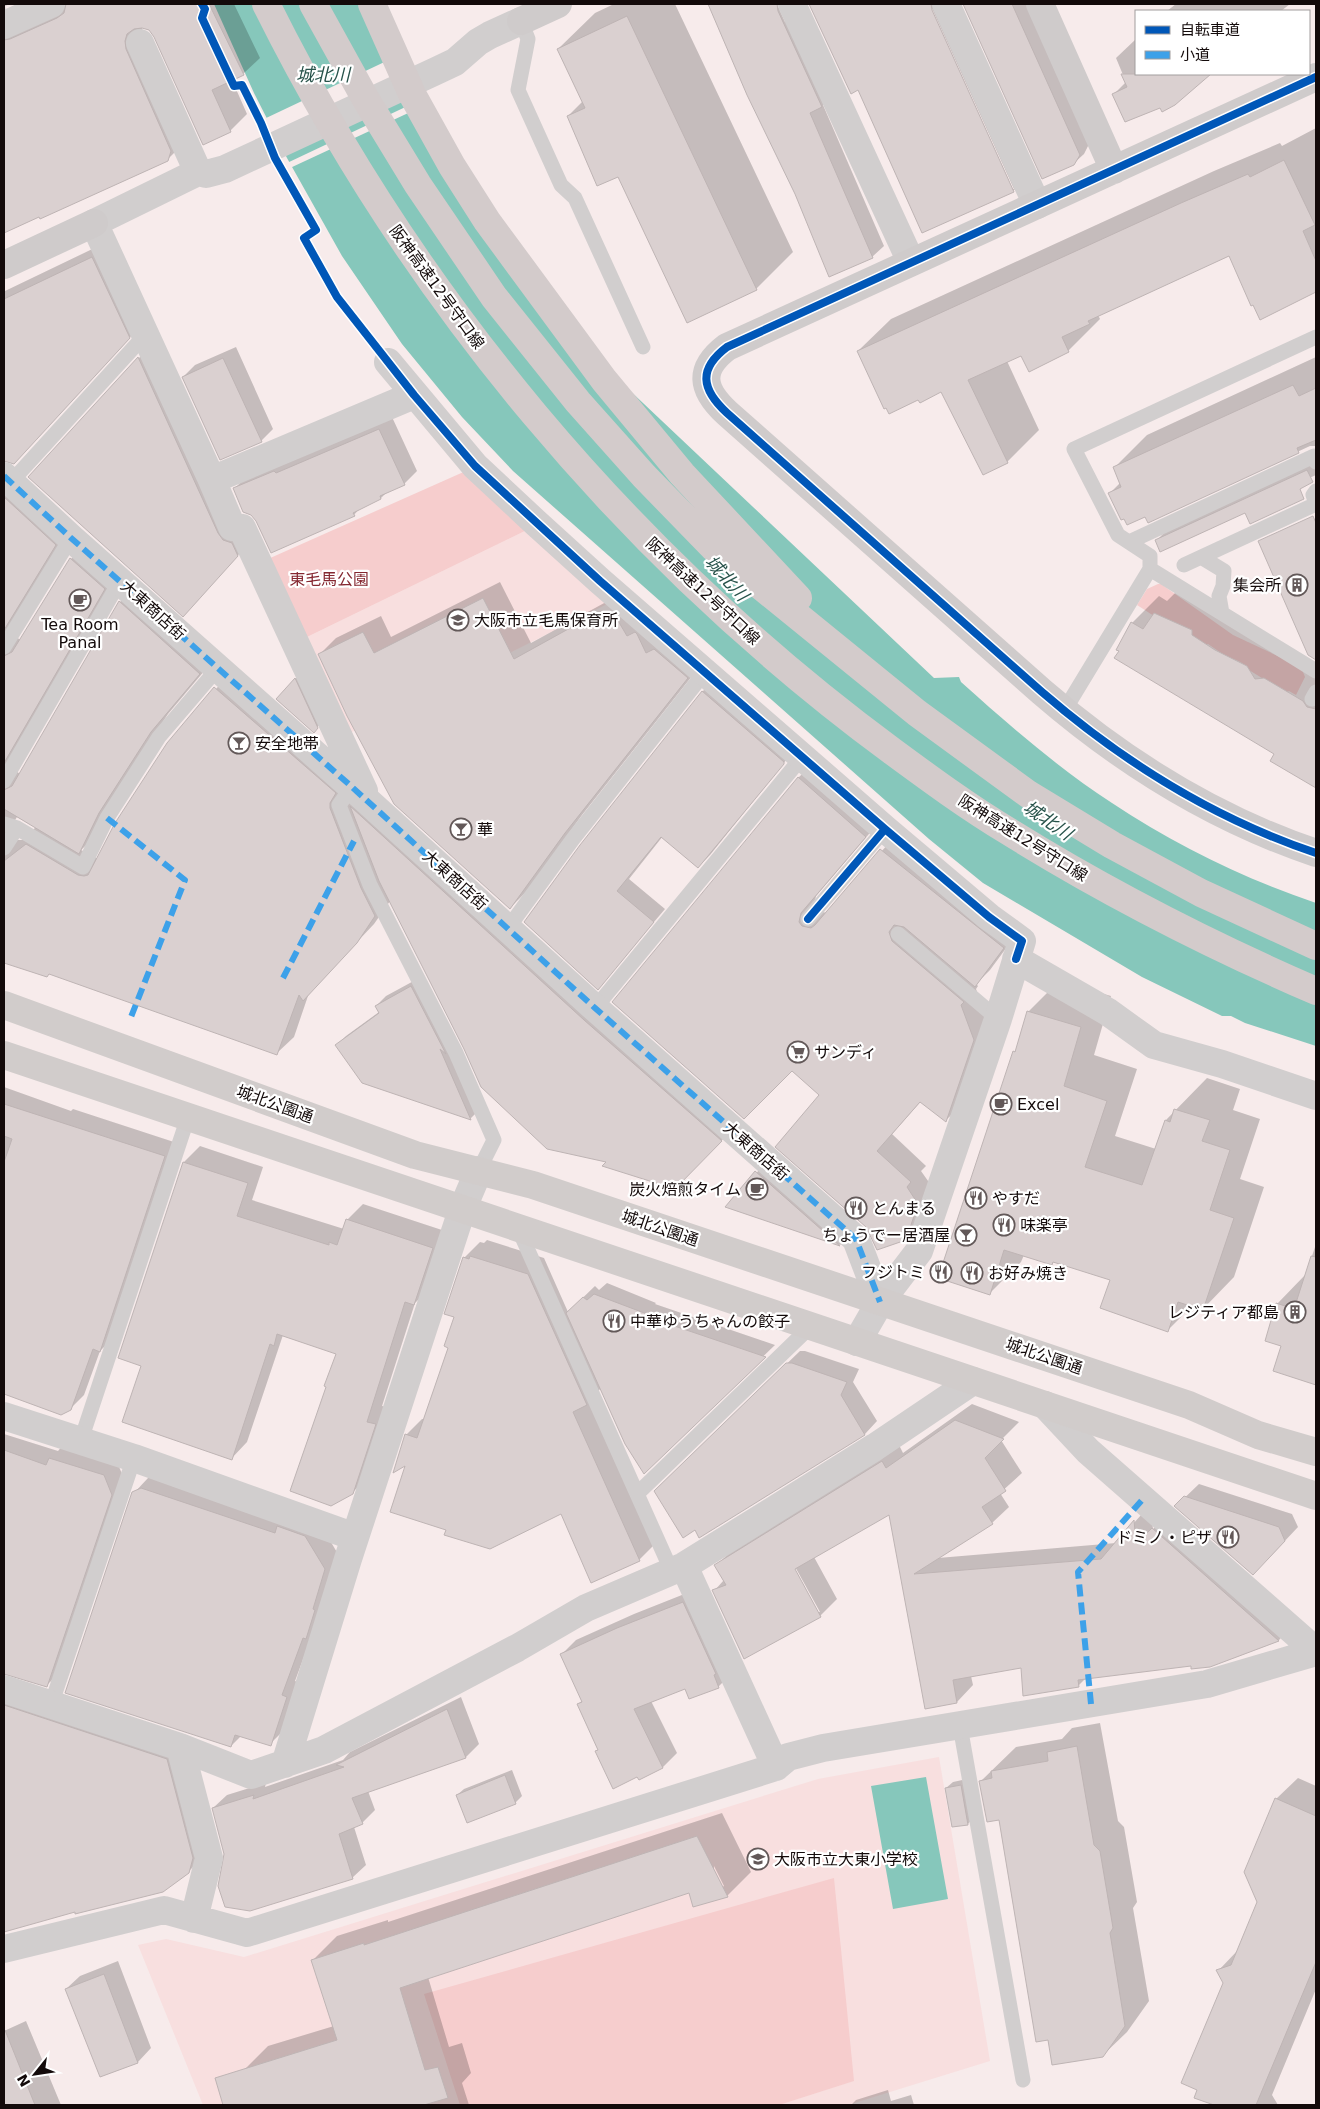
<svg xmlns="http://www.w3.org/2000/svg" width="1320" height="2109" font-family="'DejaVu Sans','Noto Sans JP',sans-serif">
  <style>
    .built { fill: #f8dfdf }
    .green { fill: #f6cdcd }
    .water { fill: #86c7bb }
    .pier { fill: #f7ebeb }
    .shadow { fill: #0003; fill-rule: evenodd }
    .building { fill: #dad0d0; stroke: #beb4b4 }
    .lines { fill: none; stroke-linecap: round; stroke-linejoin: round }
    .lane { stroke: #d1cece; stroke-width: 15 }
    .street { stroke: #d1cece; stroke-width: 28 }
    .secondary { stroke: #cfcbcb; stroke-width: 28 }
    .primary { stroke: #d1cccb; stroke-width: 28 }
    .highway { stroke: #d3cbcb; stroke-width: 28 }
    .quiet { stroke: #3da1e9; stroke-width: 6; stroke-dasharray: 12 6; stroke-linecap: butt }
    .cycleway-casing { stroke: #fff; stroke-width: 11 }
    .cycleway { stroke: #0057b8; stroke-width: 8 }
    .labels { text-anchor: middle; dominant-baseline: central; stroke-width: 4.5; stroke-linejoin: round; paint-order: stroke }
    .street-label { font-size: 16px; fill: #130a0a; stroke: #fff }
    .park-label { font-size: 16px; fill: #852831; stroke: #fff }
    .poi-label { font-size: 16px; fill: #130a0a; stroke: #fff; text-anchor: start }
    .water-label { font-size: 18px; font-style: italic; fill: #28534b; stroke: #fff }
  </style>
  <rect width="100%" height="100%" fill="#f7ebeb"/>
  <path class="built" d="M529 529 609 603 350 733 305 638Z
    M939 1757 990 2061 848 2105H203L138 1945 166 1939 244 1957 818 1779Z"/>
  <path class="green" d="M468 470 529 529 305 638 268 559Z
    M1158 584H1161L1233 635 1301 667 1305 677 1296 695 1289 691 1286 693 1249 670C1246 665 1236 658 1230 659L1208 644 1206 645 1160 618 1155 613 1154 616 1137 605 1147 589Z
    M834 1878 854 2081 779 2105H460L424 1994Z"/>
  <path class="water" d="M214 4H369L516 283 934 678 959 677 961 682C1009 725 1058 768 1112 803 1175 845 1245 879 1316 903V1046L1245 1023 1231 1016H1222L1142 977 983 883 929 839 513 471 462 417 402 344 342 256 287 158 254 93Z
    M926 1777 948 1899 893 1909 871 1786Z"/>
  <path class="pier" d="M395 57 411 92 282 153 264 119Z
    M416 102 419 108 290 168 287 163Z"/>
  <path class="shadow" d="M4 4H10L5 6 6 14 28 23 68 4H234L260 58 243 74 232 80 247 114 230 131 150 30 141 26 184 143 167 160 4 231Z
    M614 4H675L793 252 756 289 618 176 568 116 583 101 558 49 595 13Z
    M709 4H777L785 22 797 16 833 95 823 105 884 246 872 257 796 194 749 95Z
    M820 4H943L1024 181 1013 191 822 8ZM930 4 1014 189H1011L928 5Z
    M964 4H1028L1089 144 1084 154 1073 164 1043 178Z
    M1176 4H1290L1281 11H1167Z
    M1136 39V74H1210L1175 104 1161 106 1114 94 1126 82 1116 58Z
    M1316 128V291L1261 318 1229 255 1098 315 1100 319 1068 351 1022 354 1007 361 1039 430 1007 462 941 391 858 351 891 319 1214 171 1280 143 1282 146Z
    M109 241 146 320 14 463 5 460V463L72 528 12 635 21 640 71 559 87 542 121 571 12 768 20 774 120 602 137 586 216 657 168 714 115 795 96 836 81 850 98 859 168 743 232 671 732 1130 675 1188 609 1162 466 1048 390 901 374 924 309 993 294 1037 277 1053 50 973 47 976 4 962V289L5 291ZM17 817 36 827 22 840H16L12 825Z
    M150 346 249 543 195 603 30 477Z
    M236 347 273 429 261 441 183 377 195 365Z
    M1316 357V446H1310L1148 521 1146 515 1110 493 1121 482 1114 468 1147 435Z
    M392 417 417 471 404 484 388 491 381 498 360 508 354 515 257 521 234 489 247 476Z
    M1316 449V475L1159 546 1156 541 1189 508Z
    M1316 524V633L1303 639 1277 540Z
    M500 582 531 643 617 596 704 661 582 815 527 891 510 908 319 655 336 638 381 616 391 637Z
    M1181 587 1316 667V787L1272 760 1276 754 1132 623 1159 596 1167 601Z
    M301 673 320 724 314 731 295 679Z
    M715 679 795 749 710 855 698 867 663 836 629 879 665 909 598 988 581 845 703 691Z
    M815 762 880 821 816 896 814 906 818 911 827 913 896 835 1018 932 990 970 976 984 978 986 976 989 989 1024 962 1105 946 1120 921 1101 892 1134 926 1166 921 1171 933 1188 921 1223 905 1239 820 1095 792 1069 614 1002 799 777Z
    M421 977 480 1109 471 1118 362 1082 337 1045 346 1036 379 1012 376 1006 386 996Z
    M1059 981 1111 996 1094 1055 1137 1069 1115 1136 1156 1149 1166 1120 1207 1078 1240 1089 1233 1110 1260 1119 1240 1179 1264 1187 1234 1277 1203 1309 1193 1305 1168 1330 1111 1279 1054 1261 1052 1264 1024 1255 1021 1262 990 1293 1014 1052 1018 1048 1028 1012Z
    M4 1087 71 1111 73 1109 177 1143 113 1338 100 1351 84 1395 71 1408 6 1393 4 1395Z
    M200 1146 263 1167 252 1200 344 1229 347 1220 363 1204 448 1232 430 1288 415 1303 382 1406 391 1408 369 1476 352 1493 328 1386 337 1353 283 1335 247 1442 231 1459 143 1365 120 1357 184 1162Z
    M767 1161 850 1235 840 1245 727 1206Z
    M487 1240 544 1258 568 1312 595 1286 599 1290 607 1283 656 1303 655 1304 775 1345 644 1472 601 1388 591 1399 655 1544 639 1560 561 1513 447 1529 407 1463 406 1435 422 1419H424L449 1347 464 1258 480 1242 484 1243Z
    M1316 1244V1384L1275 1370 1283 1346 1277 1304 1306 1274Z
    M800 1351H805L859 1369 853 1382 877 1421 865 1434 700 1536 668 1478Z
    M972 1404 1019 1422 1001 1440 1022 1473 1000 1493 1009 1507 992 1523 938 1558 1116 1543 1150 1505 1153 1529 1170 1512 1295 1623 1279 1640 1210 1666 1192 1664 1086 1678 1078 1686 1022 1667 971 1676 973 1685 957 1702 890 1513 814 1557 837 1599 820 1616 714 1591 724 1580 716 1566 733 1549 899 1445 903 1453ZM793 1563 820 1612H817L791 1565Z
    M4 1434 58 1451 63 1445 117 1462 125 1481 60 1672 47 1685 4 1673Z
    M156 1475 319 1522 338 1554 315 1627 295 1681 300 1683 284 1730 270 1744 241 1736 231 1746 134 1493 148 1478Z
    M1199 1484 1292 1514 1298 1527 1267 1560 1176 1506Z
    M697 1589 732 1673 718 1687H686L651 1701 677 1753 663 1767 639 1778 596 1751 599 1749 578 1704 583 1700 562 1654 576 1640 634 1614Z
    M4 1682 180 1746 202 1858 188 1872 76 1910 4 1931Z
    M461 1697 479 1744 466 1757 368 1791 375 1810 362 1823 354 1827 366 1865 352 1878 225 1854 213 1808 227 1795 266 1783 265 1787 343 1760 350 1752Z
    M1100 1723 1118 1821 1124 1827 1137 1902 1133 1908 1149 2001 1127 2032 1102 2056 1049 2038 1000 1819 981 1781 1016 1747 1062 1739 1072 1728Z
    M512 1770 522 1796 515 1803 457 1795 464 1789Z
    M1298 1778 1316 1786V1989L1272 2095 1278 2105H1213L1224 1983 1218 1971 1238 1950 1258 1902 1276 1799Z
    M967 1779 974 1817 968 1824 946 1788 953 1782Z
    M722 1813 751 1872 727 1896 690 1892 428 1977 449 2047 462 2043 471 2073 462 2083 469 2105H254L244 2070 268 2046 334 2026 313 1960 337 1936 388 1920V1922ZM714 1866 724 1886 721 1888 714 1873Z
    M118 1961 151 2048 138 2062 101 2076 66 1989 80 1976Z
    M26 2021 61 2105H4V2031Z
    M888 2090 891 2101 911 2095 914 2105H851L856 2100Z"/>
  <path class="building" d="M66 4H209L244 75 212 90 231 132 203 145 154 37 149 30 142 28 134 29 127 34 125 41 126 49 171 151 168 161 40 219 39 217 4 233V40L10 39 57 18 64 13Z
    M708 4H777L778 11 822 107 810 113 873 258 829 277 795 194 747 95Z
    M809 4H931L932 10 1014 192 922 233 858 90 851 94Z
    M963 4H1012L1080 155 1074 165 1042 179Z
    M627 16 757 290 687 323 618 177 597 186 567 116 585 108 557 49Z
    M1121 74H1211L1175 105 1162 112 1160 108 1125 122 1112 94 1127 87Z
    M1284 160 1315 225 1303 231 1316 261V292L1260 320 1253 305 1251 306 1229 256 1088 321 1090 324 1062 337 1069 352 1029 372 1021 356 968 380 1008 463 983 475 941 392 920 403 918 400 889 414 886 408 884 409 857 351 1181 203 1248 174 1250 177Z
    M92 257 130 338 14 464 4 461V299Z
    M138 357 218 533 223 540 232 543 238 556 183 617 28 477Z
    M223 358 262 442 220 460 182 377Z
    M1293 385 1299 396 1316 388V440L1297 448 1299 453 1148 523 1145 517 1127 525 1124 519 1121 520 1108 493 1121 487 1113 467Z
    M379 429 405 485 380 496 381 499 353 513 355 516 271 553 256 521 251 515 243 512 233 488 274 471 276 473Z
    M1307 470 1313 482 1300 489 1304 499 1250 524 1245 513 1160 552 1155 540Z
    M4 497 56 545 4 630Z
    M1313 516 1316 523V660L1308 655 1258 541Z
    M70 558 105 589 4 763V656L12 652Z
    M483 598 514 659 599 612 606 625 617 619 627 636 635 632 637 634 646 653 654 649 688 678 565 833 510 909 394 804 347 716 318 654 363 632 374 653Z
    M119 601 200 674 151 732 99 813 79 854 4 809V790L12 786Z
    M1154 613 1192 630V635L1215 650 1247 666 1255 679 1264 678 1303 701 1307 707 1316 709V788L1270 761 1274 754 1114 658 1119 651 1116 650 1131 622 1143 629Z
    M295 678 318 728 314 733 276 699Z
    M214 687 336 793 330 803V808L361 888 375 916 357 943 303 1001 299 995 277 1055 49 974 47 977 4 963V861L26 844 78 875 84 876 88 875 115 823 167 743Z
    M702 691 784 762V764L698 868 661 837 617 891 654 922 598 990 524 922 580 845Z
    M798 777 866 837 801 913 799 922 802 926 811 928 815 925 880 849 1004 948 975 987 904 927 894 925 889 932 892 941 964 1002 961 1005 974 1040 946 1122 920 1102 877 1151 911 1182 907 1187 918 1204 906 1240 877 1250 866 1227 775 1147 819 1095 792 1071 744 1119 612 1002Z
    M350 806 584 1020 722 1141 675 1189 602 1166 606 1162 547 1149 481 1087 464 1049 379 881Z
    M411 986 446 1054 440 1049 471 1120 362 1083 335 1045 379 1013 375 1006Z
    M1027 1011 1081 1027 1064 1086 1107 1101 1085 1167 1142 1185 1165 1120 1170 1122 1174 1109 1210 1120 1202 1141 1230 1150 1210 1210 1234 1218 1203 1310 1178 1302 1168 1332 1100 1308 1110 1280 1053 1262 1052 1265 1004 1250 990 1295 938 1278 1013 1051 1015 1052Z
    M4 1104 165 1156 100 1352 93 1349 71 1410 61 1415 4 1394V1162L12 1139 4 1136Z
    M183 1162 248 1183 237 1216 329 1245V1242L337 1245 346 1219 433 1248 414 1305 405 1302 367 1422 376 1424 353 1494 331 1506 290 1491 326 1387 324 1386 336 1354 277 1334 274 1346 270 1344 232 1460 122 1422 141 1366 118 1358Z
    M755 1171 840 1246 725 1207Z
    M470 1256 528 1274 587 1405 573 1412 640 1561 591 1583 561 1514 490 1549 444 1535 446 1530 390 1512 405 1466 393 1473 405 1434 417 1438 448 1348 444 1346 454 1317 444 1314 463 1257 469 1259Z
    M1311 1256 1316 1257V1385L1273 1371 1281 1346 1265 1341 1276 1303 1294 1309Z
    M594 1294 647 1314 645 1316 766 1357 644 1474 625 1444 566 1313 583 1297 587 1300Z
    M786 1363H792L847 1382 841 1395 865 1435 699 1538 695 1530 683 1538 654 1491Z
    M955 1420 1004 1439 985 1458 1006 1491 982 1507 993 1524 914 1574 1101 1559 1134 1520 1136 1544 1152 1528 1279 1641 1210 1667 1191 1669V1666L1078 1680 1079 1687 1023 1696 1021 1668 953 1680 957 1703 925 1709 889 1515 795 1569 821 1617 744 1659 712 1590 726 1585 714 1565 882 1461 886 1468Z
    M4 1450 46 1465 49 1458 104 1475 112 1495 47 1687 4 1674Z
    M141 1488 275 1533 277 1526 305 1536 325 1569 313 1609 315 1610 306 1639 303 1638 282 1695 287 1697 271 1746 235 1735 231 1747 65 1693 132 1492Z
    M1184 1496 1279 1527 1285 1541 1253 1575 1174 1506Z
    M683 1602 716 1674 714 1675 719 1688 689 1699 685 1689 634 1709 663 1768 639 1780 637 1777 613 1789 595 1751 598 1750 577 1704 582 1702 560 1654 617 1628Z
    M4 1705 167 1759 193 1858 189 1873 163 1892 75 1914V1912L4 1932Z
    M447 1709 466 1758 352 1798 363 1824 339 1834 353 1879 250 1911 225 1907 218 1886 224 1854 212 1808 254 1795 253 1799 344 1767 336 1765Z
    M1077 1746 1094 1845 1100 1851 1113 1928 1110 1933 1125 2026 1103 2057 1052 2065 1048 2040 1036 2042 999 1820 987 1822 979 1781 992 1778 991 1771 1048 1761 1047 1752Z
    M505 1775 516 1804 467 1823 456 1795Z
    M961 1785 968 1825 952 1827 945 1788Z
    M1275 1798 1316 1816V1962L1256 2105H1214L1194 2098 1197 2090 1181 2083 1223 1983 1216 1970 1231 1965 1257 1902 1244 1872Z
    M697 1836 728 1897 693 1907 689 1893 400 1988 425 2070 438 2067 448 2098 424 2105H223L215 2078 337 2040 311 1960 364 1943V1945Z
    M104 1974 138 2063 100 2077 65 1989Z
    M4 2030H5L35 2105H4Z"/>
  <g class="lines">
    <path class="lane" d="M521 21 528 39 518 90 561 185 575 198 643 347
      M11 482 146 334
      M1129 542 1314 456 1316 462
      M1201 557 1224 571 1223 586 1219 596 1222 613
      M1184 565 1316 504 1313 495 1316 491
      M1150 569 1316 671
      M4 647 71 538
      M1312 699 1316 692
      M1064 711 1150 569V556L1118 535 1074 449 1316 337
      M4 781 120 581
      M352 787 339 805 370 885 456 1053 494 1140 479 1170
      M4 824 17 828 83 867 107 818 159 737 218 668
      M4 848 17 828
      M808 919 885 829
      M508 928 573 839 705 672
      M898 934 998 1019
      M595 1008 803 756
      M518 1228 672 1572
      M81 1440 188 1117
      M637 1494 811 1326
      M51 1705 134 1458
      M960 1726 1023 2080"/>
    <path class="street" d="M792 4 911 262
      M946 4 1037 205
      M4 25 51 4
      M140 43 198 172
      M388 362 475 466 536 523 600 581 885 829 989 917 1022 941 998 1019 919 1251 880 1302 857 1342
      M4 476 71 538 352 787 595 1008 856 1239 880 1302
      M212 480 414 395
      M364 791 242 528 232 527 212 480 94 223 198 172 206 174 225 169 436 71 455 62 478 42 490 35 521 21
      M1016 959 1108 1012 1154 1045 1222 1064 1316 1096
      M1045 1405 1088 1451 1316 1651
      M4 1416 134 1458 355 1537
      M684 1566 776 1767
      M4 1689 180 1747 251 1775 324 1750 517 1648 586 1608 684 1566 875 1447 973 1381
      M180 1747 209 1858 194 1919
      M285 1764 348 1559 462 1210 479 1170
      M4 1949 164 1910 247 1933 776 1767 788 1757 823 1748 1207 1684 1316 1652"/>
    <path class="secondary" d="M1040 4 1114 170
      M521 21 558 4
      M1316 77 727 347C698 369 701 389 727 413L1042 692C1123 762 1215 819 1316 853
      M4 265 94 223"/>
    <path class="primary" d="M4 1005 415 1155 533 1185 1189 1405 1258 1435 1316 1452
      M4 1055 1316 1496"/>
    <path class="highway" d="M266 4C412 298 628 556 892 751 930 779 968 807 1008 831 1106 892 1210 945 1316 991
      M313 4 365 98 418 185 494 297 578 402 644 476 714 548 917 713 1028 794 1112 845 1201 893 1316 946
      M372 4 412 94 452 166 487 221 604 380 682 474 798 598"/>
    <path class="quiet" d="M4 476 71 538 352 787 595 1008 856 1239 880 1302
      M107 818 185 880 131 1017
      M283 978 354 841
      M1091 1704 1078 1572 1143 1499"/>
    <g class="cycleway-casing">
      <path id="cycleway" d="M202 4 205 9 202 18 234 86 242 85 261 123 275 158 316 230 304 238 337 297 414 395 475 466 600 581 885 829 989 917 1022 941 1016 959
        M1316 77 727 347C698 369 701 389 727 413L1042 692C1123 762 1215 819 1316 853
        M808 919 885 829"/>
    </g>
    <use href="#cycleway" class="cycleway"/>
  </g>
  <defs>
    <g id="building-ring" transform="scale(1.125)"><circle r="9.5" fill="#fff" stroke="#635959" stroke-width="1.5"/><path d="M-4-6H4V6H1V3H-1V6H-4ZM-2.5-4.3h1.7v1.8h-1.7ZM.8-4.3h1.7v1.8H.8ZM-2.5-1h1.7V.8h-1.7ZM.8-1h1.7V.8H.8Z" fill="#635959"/></g>
    <g id="cafe-ring" transform="scale(1.125)"><circle r="9.5" fill="#fff" stroke="#635959" stroke-width="1.5"/><path d="M-5.5-4.5H6V0H3Q3 3.5 0 3.5H-2.5Q-5.5 3.5-5.5 0ZM3-3.2v2h1.7v-2ZM-6 4.5H4V6H-6Z" fill="#635959"/></g>
    <g id="school-ring" transform="scale(1.125)"><circle r="9.5" fill="#fff" stroke="#635959" stroke-width="1.5"/><path d="M0-5L7-2L0 1L-7-2ZM-4 1L0 2.5L4 1V4Q0 6-4 4Z" fill="#635959"/></g>
    <g id="bar-ring" transform="scale(1.125)"><circle r="9.5" fill="#fff" stroke="#635959" stroke-width="1.5"/><path d="M-6-5H6L.8 .8V4.5H3.5V6h-7V4.5H-.8V.8Z" fill="#635959"/></g>
    <g id="supermarket-ring" transform="scale(1.125)"><circle r="9.5" fill="#fff" stroke="#635959" stroke-width="1.5"/><path d="M-6-5.5h2.5l.6 2H6L4.5 2H-2.5L-4.4-4H-6ZM-1.5 3.2a1.3 1.3 0 1 0 .1 0ZM3 3.2a1.3 1.3 0 1 0 .1 0Z" fill="#635959"/></g>
    <g id="restaurant-ring" transform="scale(1.125)"><circle r="9.5" fill="#fff" stroke="#635959" stroke-width="1.5"/><path d="M-5-6h1v4h1v-4h1v4h1v-4h1v5L-1.5 .5V6h-2V.5L-5-1ZM5-6V6H3V1.5H1.5Q1.5-4 5-6Z" fill="#635959"/></g>
  </defs>
  <g fill-rule="evenodd">
    <use href="#building-ring" x="1297" y="585"/>
    <use href="#cafe-ring" x="80" y="600"/>
    <use href="#school-ring" x="458" y="620"/>
    <use href="#bar-ring" x="239" y="743"/>
    <use href="#bar-ring" x="461" y="829"/>
    <use href="#supermarket-ring" x="798" y="1052"/>
    <use href="#cafe-ring" x="1001" y="1104"/>
    <use href="#cafe-ring" x="757" y="1189"/>
    <use href="#restaurant-ring" x="976" y="1198"/>
    <use href="#restaurant-ring" x="856" y="1208"/>
    <use href="#restaurant-ring" x="1004" y="1225"/>
    <use href="#bar-ring" x="966" y="1235"/>
    <use href="#restaurant-ring" x="941" y="1272"/>
    <use href="#restaurant-ring" x="972" y="1273"/>
    <use href="#building-ring" x="1295" y="1312"/>
    <use href="#restaurant-ring" x="614" y="1321"/>
    <use href="#restaurant-ring" x="1228" y="1537"/>
    <use href="#school-ring" x="758" y="1859"/>
  </g>
  <g class="labels">
    <g class="street-label">
      <text transform="translate(437 287) rotate(54)">阪神高速12号守口線</text>
      <text transform="translate(703 591) rotate(43)">阪神高速12号守口線</text>
      <text transform="translate(153 610) rotate(42)">大東商店街</text>
      <text transform="translate(1023 838) rotate(32)">阪神高速12号守口線</text>
      <text transform="translate(455 880) rotate(42)">大東商店街</text>
      <text transform="translate(275 1104) rotate(20)">城北公園通</text>
      <text transform="translate(756 1151) rotate(41)">大東商店街</text>
      <text transform="translate(660 1228) rotate(19)">城北公園通</text>
      <text transform="translate(1044 1356) rotate(19)">城北公園通</text>
    </g>
    <g class="park-label">
      <text x="329" y="579">東毛馬公園</text>
    </g>
    <g class="poi-label">
      <text x="1281" y="585" text-anchor="end">集会所</text>
      <text x="474" y="620">大阪市立毛馬保育所</text>
      <text x="80" y="624" text-anchor="middle">Tea Room<tspan x="80" dy="18">Panal</tspan></text>
      <text x="255" y="743">安全地帯</text>
      <text x="477" y="829">華</text>
      <text x="814" y="1052">サンディ</text>
      <text x="1017" y="1104">Excel</text>
      <text x="741" y="1189" text-anchor="end">炭火焙煎タイム</text>
      <text x="992" y="1198">やすだ</text>
      <text x="872" y="1208">とんまる</text>
      <text x="1020" y="1225">味楽亭</text>
      <text x="950" y="1235" text-anchor="end">ちょうでー居酒屋</text>
      <text x="925" y="1272" text-anchor="end">フジトミ</text>
      <text x="988" y="1273">お好み焼き</text>
      <text x="1279" y="1312" text-anchor="end">レジティア都島</text>
      <text x="630" y="1321">中華ゆうちゃんの餃子</text>
      <text x="1212" y="1537" text-anchor="end">ドミノ・ピザ</text>
      <text x="774" y="1859">大阪市立大東小学校</text>
    </g>
    <g class="water-label">
      <text x="323" y="74">城北川</text>
      <text transform="translate(727 578) rotate(48)">城北川</text>
      <text transform="translate(1048 820) rotate(34)">城北川</text>
    </g>
  </g>
  <rect width="1320" height="2109" fill="none" stroke="#130a0a" stroke-width="10"/>
  <rect x="1135" y="10" width="175" height="65" fill="#ffffff" stroke="#a19d9d"/>
  <rect x="1145" y="26" width="25" height="8" fill="#0057b8" stroke="#a19d9d"/>
  <text x="1180" y="35" font-size="15" fill="#130a0a">自転車道</text>
  <rect x="1145" y="51" width="25" height="8" fill="#3da1e9" stroke="#a19d9d"/>
  <text x="1180" y="60" font-size="15" fill="#130a0a">小道</text>
  <g transform="translate(35 2074) rotate(240)" stroke="#ffffff" stroke-width="4" paint-order="stroke">
  <path d="M0-4L9 19L0 12L-9 19Z" fill="#130a0a"/>
  <text y="-8" font-size="14" font-weight="bold" text-anchor="middle" fill="#130a0a">N</text>
  </g>
</svg>
